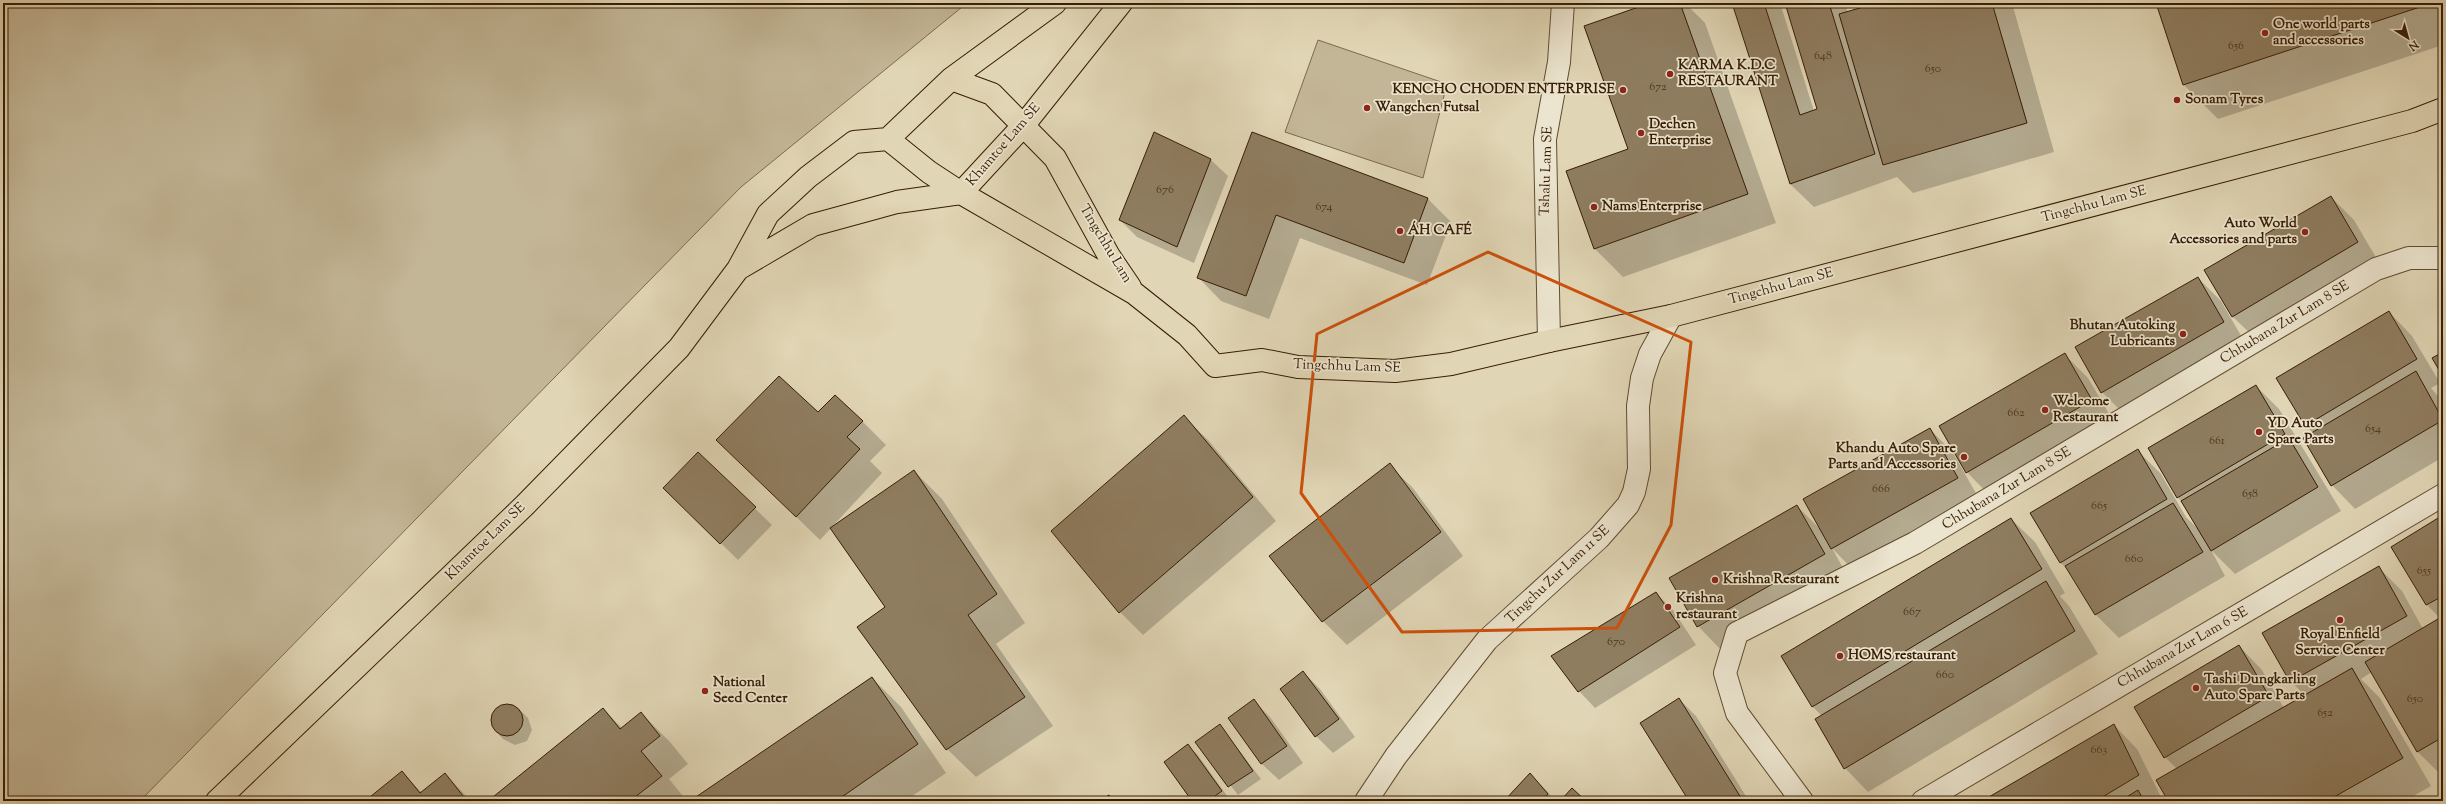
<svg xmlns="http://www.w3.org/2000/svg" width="2446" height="804" font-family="'Sorts Mill Goudy',serif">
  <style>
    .green { fill: #c3b696; stroke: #7d6a4d }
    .shadow { fill: #0003 }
    .building { fill: #8f7d60; stroke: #371d04 }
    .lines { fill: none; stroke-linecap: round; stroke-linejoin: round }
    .street-casing { stroke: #614b30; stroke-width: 24 }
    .primary-casing { stroke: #371d04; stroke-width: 24 }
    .street { stroke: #ebe4ce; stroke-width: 22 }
    .primary { stroke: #e0d5b4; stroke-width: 22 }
    .marked { fill: none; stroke: #cd500b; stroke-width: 3; stroke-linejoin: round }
    .poi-dot { fill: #8f2418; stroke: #ebe4ce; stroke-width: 1.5 }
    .labels { text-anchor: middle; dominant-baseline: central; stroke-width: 3.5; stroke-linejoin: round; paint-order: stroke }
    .number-label { font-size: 12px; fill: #4d351b }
    .poi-label { font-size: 14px; font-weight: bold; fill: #371d04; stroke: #ebe4ce; text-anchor: start }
    .street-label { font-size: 14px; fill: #371d04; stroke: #ebe4ce }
  </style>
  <rect width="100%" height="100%" fill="#e0d5b4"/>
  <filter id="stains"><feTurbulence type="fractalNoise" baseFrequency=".005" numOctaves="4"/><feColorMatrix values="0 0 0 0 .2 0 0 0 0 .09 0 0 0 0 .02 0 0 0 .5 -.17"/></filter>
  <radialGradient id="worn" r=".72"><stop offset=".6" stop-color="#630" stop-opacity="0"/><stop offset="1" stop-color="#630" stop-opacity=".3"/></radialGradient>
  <path class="green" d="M3 3H967L741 187 140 801H3Z
    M1318 40 1447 84 1423 178 1285 132Z"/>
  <path class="shadow" d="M1653 3H1685L1705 23 1776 223 1623 277 1595 249 1568 171 1629 149Z
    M1733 3H1780L1814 111 1818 110 1786 3H1845L1848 13 1881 3H2012L2054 152 1913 193 1897 177 1814 207 1790 184Z
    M2158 3H2439L2443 13V45L2218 119 2184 85Z
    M1154 133 1211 160 1228 176 1194 263 1137 237 1120 220Z
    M1252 134 1428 199 1451 222 1427 285 1300 238 1269 319 1221 301 1198 277Z
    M2331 197 2354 220 2381 266 2257 340 2233 317 2206 271Z
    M2198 278 2221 301 2247 346 2126 416 2102 392 2076 348Z
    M2389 312 2412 336 2440 383 2431 388 2443 402V457L2355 509 2332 485 2313 433 2305 425Z
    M2064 354 2088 378 2115 424 1990 496 1967 472Z
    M2256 386 2279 409 2341 511 2235 574 2211 550 2225 576 2119 638 2096 615 2070 572 2060 562 2138 451 2161 474 2186 517 2197 528 2149 449Z
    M818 414 862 421 886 445 870 461 882 473 831 528 914 471 942 499 1025 623 996 644 1053 726 976 777 947 749 886 608 831 528 820 540 741 463Z
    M1184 417 1208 440 1276 521 1143 635 1120 612Z
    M1930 429 1953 453 1981 502 1855 572 1832 548 1848 577 1721 650 1698 626 1797 506 1821 530Z
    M698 453 772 525 738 560 665 488Z
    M1389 465 1413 488 1463 556 1347 645 1323 621 1271 556Z
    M2443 516V777L2418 752 2372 672 2361 679 2380 698 2431 786 2405 801H2169L2177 769 2165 757 2239 646 2262 670 2284 708 2305 696 2291 681 2263 633 2378 567 2402 591 2423 629 2441 619 2427 605 2393 547Z
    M2011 519 2035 542 2065 593 2060 596 2069 606 2098 654 1868 792 1845 768 1822 716 1813 707 1783 656Z
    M1656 593 1673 610 1696 645 1595 708 1579 691Z
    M1303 672 1320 689 1355 737 1333 753 1316 736Z
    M872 678 901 707 946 773 905 801H691Z
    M1679 699 1696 716 1749 801H1690Z
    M1254 701 1270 717 1303 763 1279 780 1262 764 1229 718Z
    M507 704 519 709 528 718 532 730 527 741 515 745 503 739 495 730 491 719 496 708Z
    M603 709 623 729 641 713 670 742 688 764 669 779 687 801H490Z
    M1220 725 1261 779 1238 795 1197 742Z
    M2114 725 2137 749 2162 799 2159 801H1984Z
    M1188 746 1197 754 1230 800 1193 801Z
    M402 772 422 793 445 774 471 801H366Z
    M1530 775 1547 791 1555 801H1505Z"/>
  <path class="building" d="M1650 3H1680L1748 194 1594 249 1566 171 1628 149 1584 26Z
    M1732 3H1764L1800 115 1817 109 1785 3H1829L1875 154 1790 184Z
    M1877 3H1992L2027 123 1883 165 1839 14Z
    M2156 3H2419L2420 7 2183 85Z
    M1154 132 1211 159 1177 247 1119 220Z
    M1252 132 1428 198 1404 263 1276 215 1246 296 1197 278Z
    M2331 196 2358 242 2232 317 2204 270Z
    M2198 277 2224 322 2101 393 2075 347Z
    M2389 311 2417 359 2305 426 2276 378Z
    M2443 352V377L2432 358Z
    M2065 353 2092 400 1966 473 1939 426Z
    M2416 371 2443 420 2331 486 2303 438Z
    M779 376 818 412 835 395 863 421 847 437 860 449 796 517 716 440Z
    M2256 385 2285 434 2177 498 2148 448Z
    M1184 415 1253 497 1119 613 1051 531Z
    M1930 428 1958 478 1831 549 1803 499Z
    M2289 438 2318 487 2211 551 2181 501Z
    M2138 449 2167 499 2060 563 2030 513Z
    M698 452 756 507 720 544 663 488Z
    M1390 463 1441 532 1322 622 1269 556Z
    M914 470 997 594 968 615 1025 697 946 750 857 627 885 607 830 528Z
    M2173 503 2203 552 2095 615 2065 566Z
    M1797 505 1825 554 1697 627 1669 578Z
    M2443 515V596L2426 605 2391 547Z
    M2011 518 2042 569 1812 707 1781 656Z
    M2379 566 2407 616 2290 682 2262 633Z
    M2046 581 2075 631 1844 769 1815 719Z
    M1656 592 1680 627 1578 692 1551 656Z
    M2443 616V737L2417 752 2365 662Z
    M2239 645 2269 696 2164 758 2134 707Z
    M2352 668 2403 758 2327 801H2168L2156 780Z
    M1303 671 1339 719 1315 737 1280 689Z
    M872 677 918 744 836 801H690Z
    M1679 698 1743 801H1689L1640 723Z
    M1254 699 1287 746 1261 764 1228 718Z
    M491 720a16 16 0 1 1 32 0a16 16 0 1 1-32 0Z
    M603 708 620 729 641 712 660 736 641 751 662 776 630 801H488Z
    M1220 724 1253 771 1228 787 1195 742Z
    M2114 724 2139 775 2096 801H1982Z
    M1188 744 1222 791 1208 801H1192L1164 762Z
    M402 771 420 793 445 773 467 801H365Z
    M1530 773 1548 794 1542 801H1504Z
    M1572 788 1586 801H1560Z
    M2138 790 2144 801H2120Z
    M1109 795 1113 801H1099Z"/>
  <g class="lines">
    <g class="street-casing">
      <path id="street" d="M1549 341 1545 139 1559 62 1563 3
        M1366 801 1396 756 1487 640 1599 538 1628 505 1634 492 1639 469 1638 406 1642 378 1650 354 1671 316
        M1802 801 1737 713 1725 673 1737 633 1915 543 2376 269 2409 258H2443
        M1923 801 2443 495"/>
    </g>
    <g class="primary-casing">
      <path id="primary" d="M951 79 992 94 1055 158 1109 256 1130 287
        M888 139 929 172 961 193 1134 293 1187 335 1215 366 1262 360 1298 367 1395 371 1451 364 1549 341 1671 316 2412 121 2443 109
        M888 139 951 79 1055 3
        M738 269 813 225 897 202 961 193 1023 126 1121 3
        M217 801 525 505 679 348 738 269 768 214 808 177 854 142 888 139"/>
    </g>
    <use href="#street" class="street"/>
    <use href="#primary" class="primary"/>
  </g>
  <path class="marked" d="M1488 252 1691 342 1671 525 1617 628 1402 632 1301 493 1317 334Z"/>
  <g class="poi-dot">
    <circle cx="2265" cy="33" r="4"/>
    <circle cx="1670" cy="74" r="4"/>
    <circle cx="1623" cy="90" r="4"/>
    <circle cx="2177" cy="100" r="4"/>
    <circle cx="1367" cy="108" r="4"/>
    <circle cx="1641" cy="133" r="4"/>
    <circle cx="1594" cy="207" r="4"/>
    <circle cx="1400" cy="231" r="4"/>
    <circle cx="2305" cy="232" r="4"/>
    <circle cx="2183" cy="334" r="4"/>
    <circle cx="2045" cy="410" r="4"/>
    <circle cx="2259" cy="432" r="4"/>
    <circle cx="1964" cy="457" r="4"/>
    <circle cx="1715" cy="580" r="4"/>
    <circle cx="1668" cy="607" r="4"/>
    <circle cx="2340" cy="620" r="4"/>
    <circle cx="1840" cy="656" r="4"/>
    <circle cx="2196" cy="688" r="4"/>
    <circle cx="705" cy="691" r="4"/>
  </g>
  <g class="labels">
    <g class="number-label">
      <text x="2236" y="46">656</text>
      <text x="1823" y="56">648</text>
      <text x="1933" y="69">650</text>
      <text x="1658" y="87">672</text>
      <text x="1165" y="190">676</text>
      <text x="1324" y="207">674</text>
      <text x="2016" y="413">662</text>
      <text x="2373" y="429">654</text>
      <text x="2217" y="441">661</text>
      <text x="1881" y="489">666</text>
      <text x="2250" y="494">658</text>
      <text x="2099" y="506">665</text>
      <text x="2134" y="559">660</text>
      <text x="2424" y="571">655</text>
      <text x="1912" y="612">667</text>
      <text x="1616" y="642">670</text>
      <text x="1945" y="675">660</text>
      <text x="2415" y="699">650</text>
      <text x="2325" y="713">652</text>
      <text x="2099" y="750">663</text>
    </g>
    <g class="poi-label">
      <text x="2273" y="25">One world parts<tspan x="2273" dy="16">and accessories</tspan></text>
      <text x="1678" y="66">KARMA K.D.C<tspan x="1678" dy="16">RESTAURANT</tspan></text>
      <text x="1615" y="90" text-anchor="end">KENCHO CHODEN ENTERPRISE</text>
      <text x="2185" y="100">Sonam Tyres</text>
      <text x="1375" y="108">Wangchen Futsal</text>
      <text x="1649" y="125">Dechen<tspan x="1649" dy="16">Enterprise</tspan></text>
      <text x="1602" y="207">Nams Enterprise</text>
      <text x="2297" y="224" text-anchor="end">Auto World<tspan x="2297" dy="16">Accessories and parts</tspan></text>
      <text x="1408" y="231">ÁH CAFÉ</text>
      <text x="2175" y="326" text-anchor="end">Bhutan Autoking<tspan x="2175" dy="16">Lubricants</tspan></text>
      <text x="2053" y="402">Welcome<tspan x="2053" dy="16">Restaurant</tspan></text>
      <text x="2267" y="424">YD Auto<tspan x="2267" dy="16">Spare Parts</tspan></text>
      <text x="1956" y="449" text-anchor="end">Khandu Auto Spare<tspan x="1956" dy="16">Parts and Accessories</tspan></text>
      <text x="1723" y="580">Krishna Restaurant</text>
      <text x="1676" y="599">Krishna<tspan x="1676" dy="16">restaurant</tspan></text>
      <text x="2340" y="635" text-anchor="middle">Royal Enfield<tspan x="2340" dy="16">Service Center</tspan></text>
      <text x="1848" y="656">HOMS restaurant</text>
      <text x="2204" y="680">Tashi Dungkarling<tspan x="2204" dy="16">Auto Spare Parts</tspan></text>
      <text x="713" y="683">National<tspan x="713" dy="16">Seed Center</tspan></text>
    </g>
    <g class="street-label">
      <text transform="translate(1004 145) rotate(-49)">Khamtoe Lam SE</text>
      <text transform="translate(1547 171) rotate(-88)">Tshalu Lam SE</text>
      <text transform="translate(2094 205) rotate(-15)">Tingchhu Lam SE</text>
      <text transform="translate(1105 244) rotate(59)">Tingchhu Lam</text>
      <text transform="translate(1781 287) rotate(-15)">Tingchhu Lam SE</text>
      <text transform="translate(2285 323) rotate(-31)">Chhubana Zur Lam 8 SE</text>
      <text transform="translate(1347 367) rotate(2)">Tingchhu Lam SE</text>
      <text transform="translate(2007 489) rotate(-31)">Chhubana Zur Lam 8 SE</text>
      <text transform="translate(486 542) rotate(-44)">Khamtoe Lam SE</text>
      <text transform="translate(1558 575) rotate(-43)">Tingchu Zur Lam 11 SE</text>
      <text transform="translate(2183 648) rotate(-30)">Chhubana Zur Lam 6 SE</text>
    </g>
  </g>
  <rect width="2446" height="804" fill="none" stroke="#e0d5b4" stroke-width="16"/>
  <rect x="4" y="4" width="2438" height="796" fill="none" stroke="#371d04" stroke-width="2"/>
  <rect x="8" y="8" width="2430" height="788" fill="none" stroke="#371d04"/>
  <g transform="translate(2408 38) rotate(143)" stroke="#ebe4ce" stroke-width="3" paint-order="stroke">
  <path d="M0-3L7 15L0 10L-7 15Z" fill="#371d04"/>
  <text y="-6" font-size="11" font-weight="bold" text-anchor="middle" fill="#371d04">N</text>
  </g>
  <rect width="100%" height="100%" filter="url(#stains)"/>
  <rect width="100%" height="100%" fill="url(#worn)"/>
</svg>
